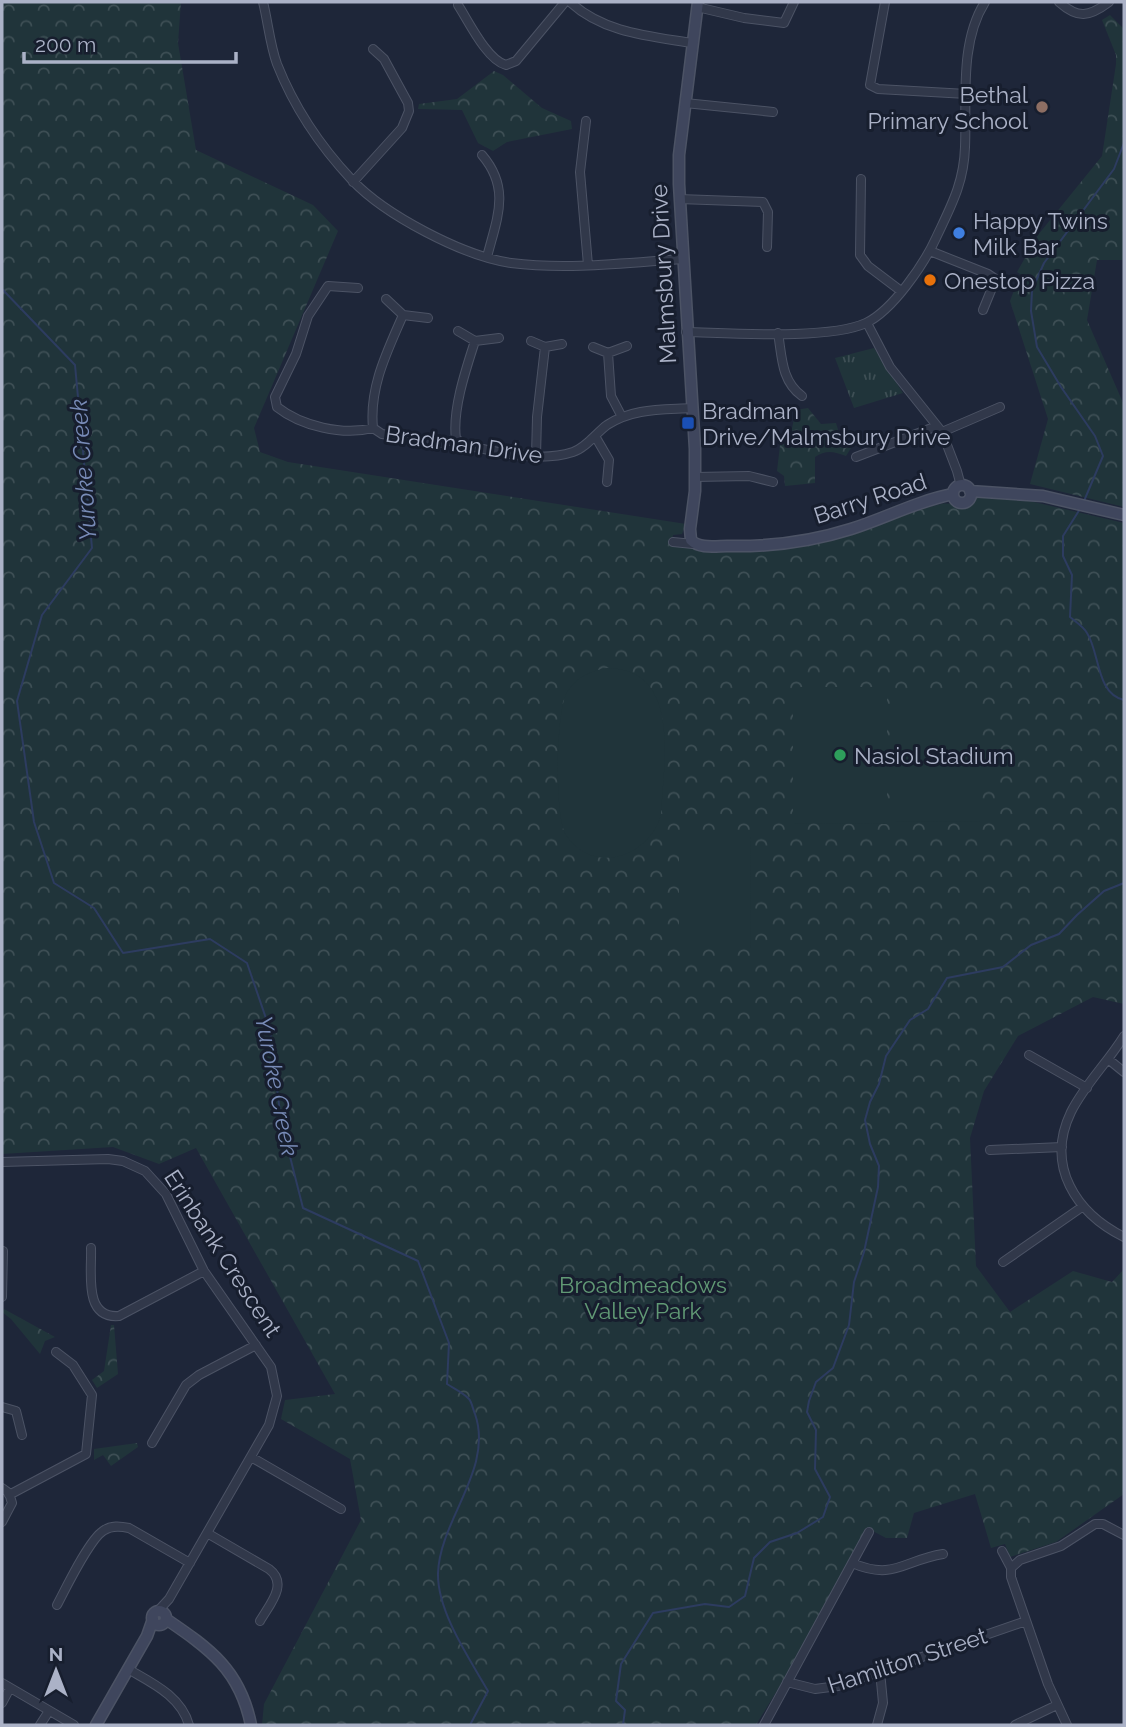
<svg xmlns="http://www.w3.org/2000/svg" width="1126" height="1727" font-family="Raleway,sans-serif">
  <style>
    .grass { fill: url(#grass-tufts) }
    .forest { fill: url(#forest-crowns) }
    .pitch { fill: #20343a }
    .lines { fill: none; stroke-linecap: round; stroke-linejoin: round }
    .stream { stroke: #2d3c60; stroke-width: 2 }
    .street-casing { stroke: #4c5365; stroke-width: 10 }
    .secondary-casing { stroke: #4c5365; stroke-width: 13 }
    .street { stroke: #31384a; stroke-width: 8 }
    .secondary { stroke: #3f465d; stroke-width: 10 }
    .education-dot { fill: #8d6e63; stroke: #171e2e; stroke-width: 2.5 }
    .shop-dot { fill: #3f7fe0; stroke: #171e2e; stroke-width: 2.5 }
    .food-dot { fill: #e8710a; stroke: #171e2e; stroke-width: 2.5 }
    .transit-dot { fill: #1a4fb4; stroke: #171e2e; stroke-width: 2.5 }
    .leisure-dot { fill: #2e9e5b; stroke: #171e2e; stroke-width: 2.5 }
    .labels { text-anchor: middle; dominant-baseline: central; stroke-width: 6; stroke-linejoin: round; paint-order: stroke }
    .poi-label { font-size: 23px; fill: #abb2c7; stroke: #171e2e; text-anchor: start }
    .street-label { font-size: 23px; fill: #abb2c7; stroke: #171e2e }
    .park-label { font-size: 23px; fill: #619975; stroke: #171e2e }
    .water-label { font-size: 24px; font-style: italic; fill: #788bb7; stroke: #171e2e }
  </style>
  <defs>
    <pattern id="grass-tufts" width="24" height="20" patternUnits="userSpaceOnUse" patternTransform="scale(1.75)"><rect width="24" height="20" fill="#20343a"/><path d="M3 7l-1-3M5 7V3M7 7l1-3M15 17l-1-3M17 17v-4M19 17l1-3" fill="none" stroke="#3e4f55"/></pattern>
    <pattern id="forest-crowns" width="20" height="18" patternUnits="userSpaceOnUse" patternTransform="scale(1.75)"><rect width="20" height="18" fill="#20343a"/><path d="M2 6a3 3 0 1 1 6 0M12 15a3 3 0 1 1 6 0" fill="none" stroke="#3e4f55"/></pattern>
  </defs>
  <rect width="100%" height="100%" fill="#1e2639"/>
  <path class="grass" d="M874 348 903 393 854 408 835 358Z"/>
  <path class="forest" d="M2 2H181L178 43 196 150 313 205 338 231 254 428 260 452 288 462 686 524 682 534 673 535 672 546C735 554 798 551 859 533 886 524 913 510 941 504 950 502 958 507 967 505L974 498H1017L1124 523V1004L1093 997 1018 1036 984 1091 970 1138 976 1266 1010 1312 1073 1271 1112 1282 1124 1269V1494L1056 1542 1010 1557 1005 1544 991 1548 975 1494 914 1513 907 1538H886L867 1528 798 1656 756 1725H262L264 1704 361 1520 350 1459 281 1419 285 1400 335 1394 196 1148 159 1164 113 1147 2 1154Z
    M1110 15 1124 29V260H1097L1087 320 1124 405V507L1030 484 1048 419 1010 301 1020 274 1017 272 1038 235 1102 156 1116 64V55L1102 20Z
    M494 71 503 75 542 108 571 121 572 129 507 142 493 151 478 143 462 110 418 109 419 104 457 99Z
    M808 408 821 424 836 423 842 443 851 448 846 456C835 452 826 449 815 457V483L785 486 784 476 777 471 781 437H790L796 410Z
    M4 1309 55 1337 45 1341 40 1354 11 1319 2 1312Z
    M111 1325H114L118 1374 97 1388 92 1380 104 1371Z
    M137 1443 138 1447 111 1466 103 1455 94 1460V1449Z"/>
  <path class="pitch" d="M607 668C683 669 663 765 661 815 649 857 593 876 566 835 554 816 556 711 567 692 577 677 590 671 607 668Z
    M793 687H887V824L793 823Z
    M894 689H980V822L894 821Z
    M679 837H750L751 948H679Z"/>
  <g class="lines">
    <path class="stream" d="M2 289 75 365 92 548 42 615 17 701 34 822 54 883 94 908 123 953 210 939 247 963 270 1030 281 1121 303 1208 418 1261 449 1343 447 1384C453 1388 464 1393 469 1399 472 1402 473 1410 475 1414 494 1469 440 1519 438 1573 437 1611 469 1658 488 1691L470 1725
      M1084 501 1103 456 1095 436 1061 387 1037 347 1031 311 1032 290 1044 263 1114 169 1124 143
      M1080 509 1063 536V556L1072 575 1070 617C1075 621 1084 627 1087 633 1100 653 1096 694 1124 700
      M623 1725 625 1710 616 1701 621 1664 653 1613 705 1604 729 1607 745 1596 754 1558 770 1542 797 1533 823 1517 830 1497 815 1469 816 1430 807 1412 809 1401 816 1382 833 1368 849 1325 854 1282 864 1252 878 1187 879 1166 870 1144 865 1120 870 1102 879 1084 886 1056 910 1020 928 1009 947 978 1003 967 1031 945 1059 934 1077 915 1104 891 1124 883"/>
    <g class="street-casing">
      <path id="street" d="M263 2C268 22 270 45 277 64 294 107 321 147 352 180 385 215 463 256 511 263 567 270 625 263 682 259
        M570 2C604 33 649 36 692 43
        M885 2 870 85 878 89 967 94
        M1059 2C1078 19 1089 17 1109 2
        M458 5C469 22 487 60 506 65L516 61 565 2
        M697 7 744 18 784 23 794 2
        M685 103 773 112
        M586 121 580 172 588 265
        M482 155C511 189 497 218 487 257
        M861 179 860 255 868 266 901 291
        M353 182 402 128 409 111 408 103 384 59 373 49
        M679 199 763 202 768 212 767 247
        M930 251 988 274 1000 282 992 288 983 310
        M358 288 328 286 308 316 296 354 275 397 277 407C301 426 343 436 373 428L382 434 442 443 456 439
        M386 299 403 315 428 318
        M867 323 890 367 942 432 957 471 961 486
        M458 331 475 341 499 338
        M686 332C730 333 829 340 866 323 893 310 924 264 936 238 951 206 964 183 965 147 967 101 959 43 985 2
        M778 333C782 356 781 381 802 396
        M531 341 545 347 562 344
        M593 347 608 353 627 346
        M608 353 611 396 622 417
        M373 428C369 387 387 352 403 315
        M942 432 1000 407
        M595 436 609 460 607 482
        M456 439 465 445C499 452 539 463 573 452 586 448 596 433 607 425 633 408 662 410 692 408
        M456 439C452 410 466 369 475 341
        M536 456 537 417 545 347
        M856 457 937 426
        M695 477 749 476 773 482
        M673 542 693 544
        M1124 1036C1108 1062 1085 1084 1071 1112 1045 1166 1076 1213 1124 1237
        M1029 1055 1087 1088
        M1108 1059 1124 1072
        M990 1150 1062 1147
        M2 1162 108 1159 123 1161 145 1171 166 1194 204 1271 271 1367 277 1396 269 1425 169 1599 157 1612
        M91 1248C92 1272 83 1319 119 1316L204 1271
        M1003 1262 1082 1207
        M2 1297 3 1251
        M2 1407 16 1411 22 1435
        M152 1443 186 1385 199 1375 256 1345
        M251 1457 341 1509
        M2 1488 9 1493 12 1503 2 1522
        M9 1495 86 1454 92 1395 73 1365 56 1352
        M207 1533 269 1569C289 1584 269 1605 260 1621
        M1002 1551 1011 1568V1577L1048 1684 1067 1725
        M852 1563C894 1581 904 1560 943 1554
        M1011 1568 1020 1560 1061 1546 1095 1524H1103L1124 1535
        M57 1605C66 1588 89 1540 103 1531 111 1525 120 1526 129 1528L190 1563
        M128 1669C152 1683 181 1696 189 1725
        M787 1682 815 1689 838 1686 1026 1621
        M2 1683 74 1725
        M2 1703 10 1688
        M40 1725 49 1711
        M764 1725 869 1532
        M877 1725 883 1703 880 1671
        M1015 1725 1057 1705"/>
    </g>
    <g class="secondary-casing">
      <path id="secondary" d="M698 2 679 155V184L695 449V491L690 529 691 540C699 549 716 546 727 546 769 547 810 542 851 529 886 518 917 501 953 494
        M953 494a9 9 0 1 1 18 0a9 9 0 1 1-18 0Z
        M970 491 1043 496 1124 515
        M152 1618a7 7 0 1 1 14 0a7 7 0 1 1-14 0Z
        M166 1619C210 1649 240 1670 251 1725
        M96 1725 147 1636 153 1619"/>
    </g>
    <use href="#street" class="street"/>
    <use href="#secondary" class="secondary"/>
  </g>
  <circle class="education-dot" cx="1042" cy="107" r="7"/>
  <circle class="shop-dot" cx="959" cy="233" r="7"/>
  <circle class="food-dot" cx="930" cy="280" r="7"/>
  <rect class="transit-dot" x="681" y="416" width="14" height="14" rx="3.5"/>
  <circle class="leisure-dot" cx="840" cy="755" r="7"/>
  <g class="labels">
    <g class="poi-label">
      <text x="1028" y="94" text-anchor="end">Bethal<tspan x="1028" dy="26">Primary School</tspan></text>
      <text x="973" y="220">Happy Twins<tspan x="973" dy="26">Milk Bar</tspan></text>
      <text x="944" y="280">Onestop Pizza</text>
      <text x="702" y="410">Bradman<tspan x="702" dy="26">Drive/Malmsbury Drive</tspan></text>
      <text x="854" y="755">Nasiol Stadium</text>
    </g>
    <g class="street-label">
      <text transform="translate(663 274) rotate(-93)">Malmsbury Drive</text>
      <text transform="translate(464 444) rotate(8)">Bradman Drive</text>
      <text transform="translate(870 498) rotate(-18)">Barry Road</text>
      <text transform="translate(223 1253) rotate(57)">Erinbank Crescent</text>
      <text transform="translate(907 1660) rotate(-18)">Hamilton Street</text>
    </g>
    <g class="park-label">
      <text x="643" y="1284">Broadmeadows<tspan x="643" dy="26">Valley Park</tspan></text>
    </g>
    <g class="water-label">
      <text transform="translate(83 470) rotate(-94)">Yuroke Creek</text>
      <text transform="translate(277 1086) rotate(79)">Yuroke Creek</text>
    </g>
  </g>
  <rect width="1126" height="1727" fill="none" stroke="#abb2c7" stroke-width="7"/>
  <g transform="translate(56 1671)" stroke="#171e2e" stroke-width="5" paint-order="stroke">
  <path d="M0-5L12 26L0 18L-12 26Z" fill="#abb2c7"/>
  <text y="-10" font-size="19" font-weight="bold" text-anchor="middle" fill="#abb2c7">N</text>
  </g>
  <path d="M24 52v10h212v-10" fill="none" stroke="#abb2c7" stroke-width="3.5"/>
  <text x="35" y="52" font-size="21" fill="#abb2c7" stroke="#171e2e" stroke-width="5" paint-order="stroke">200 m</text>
</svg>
